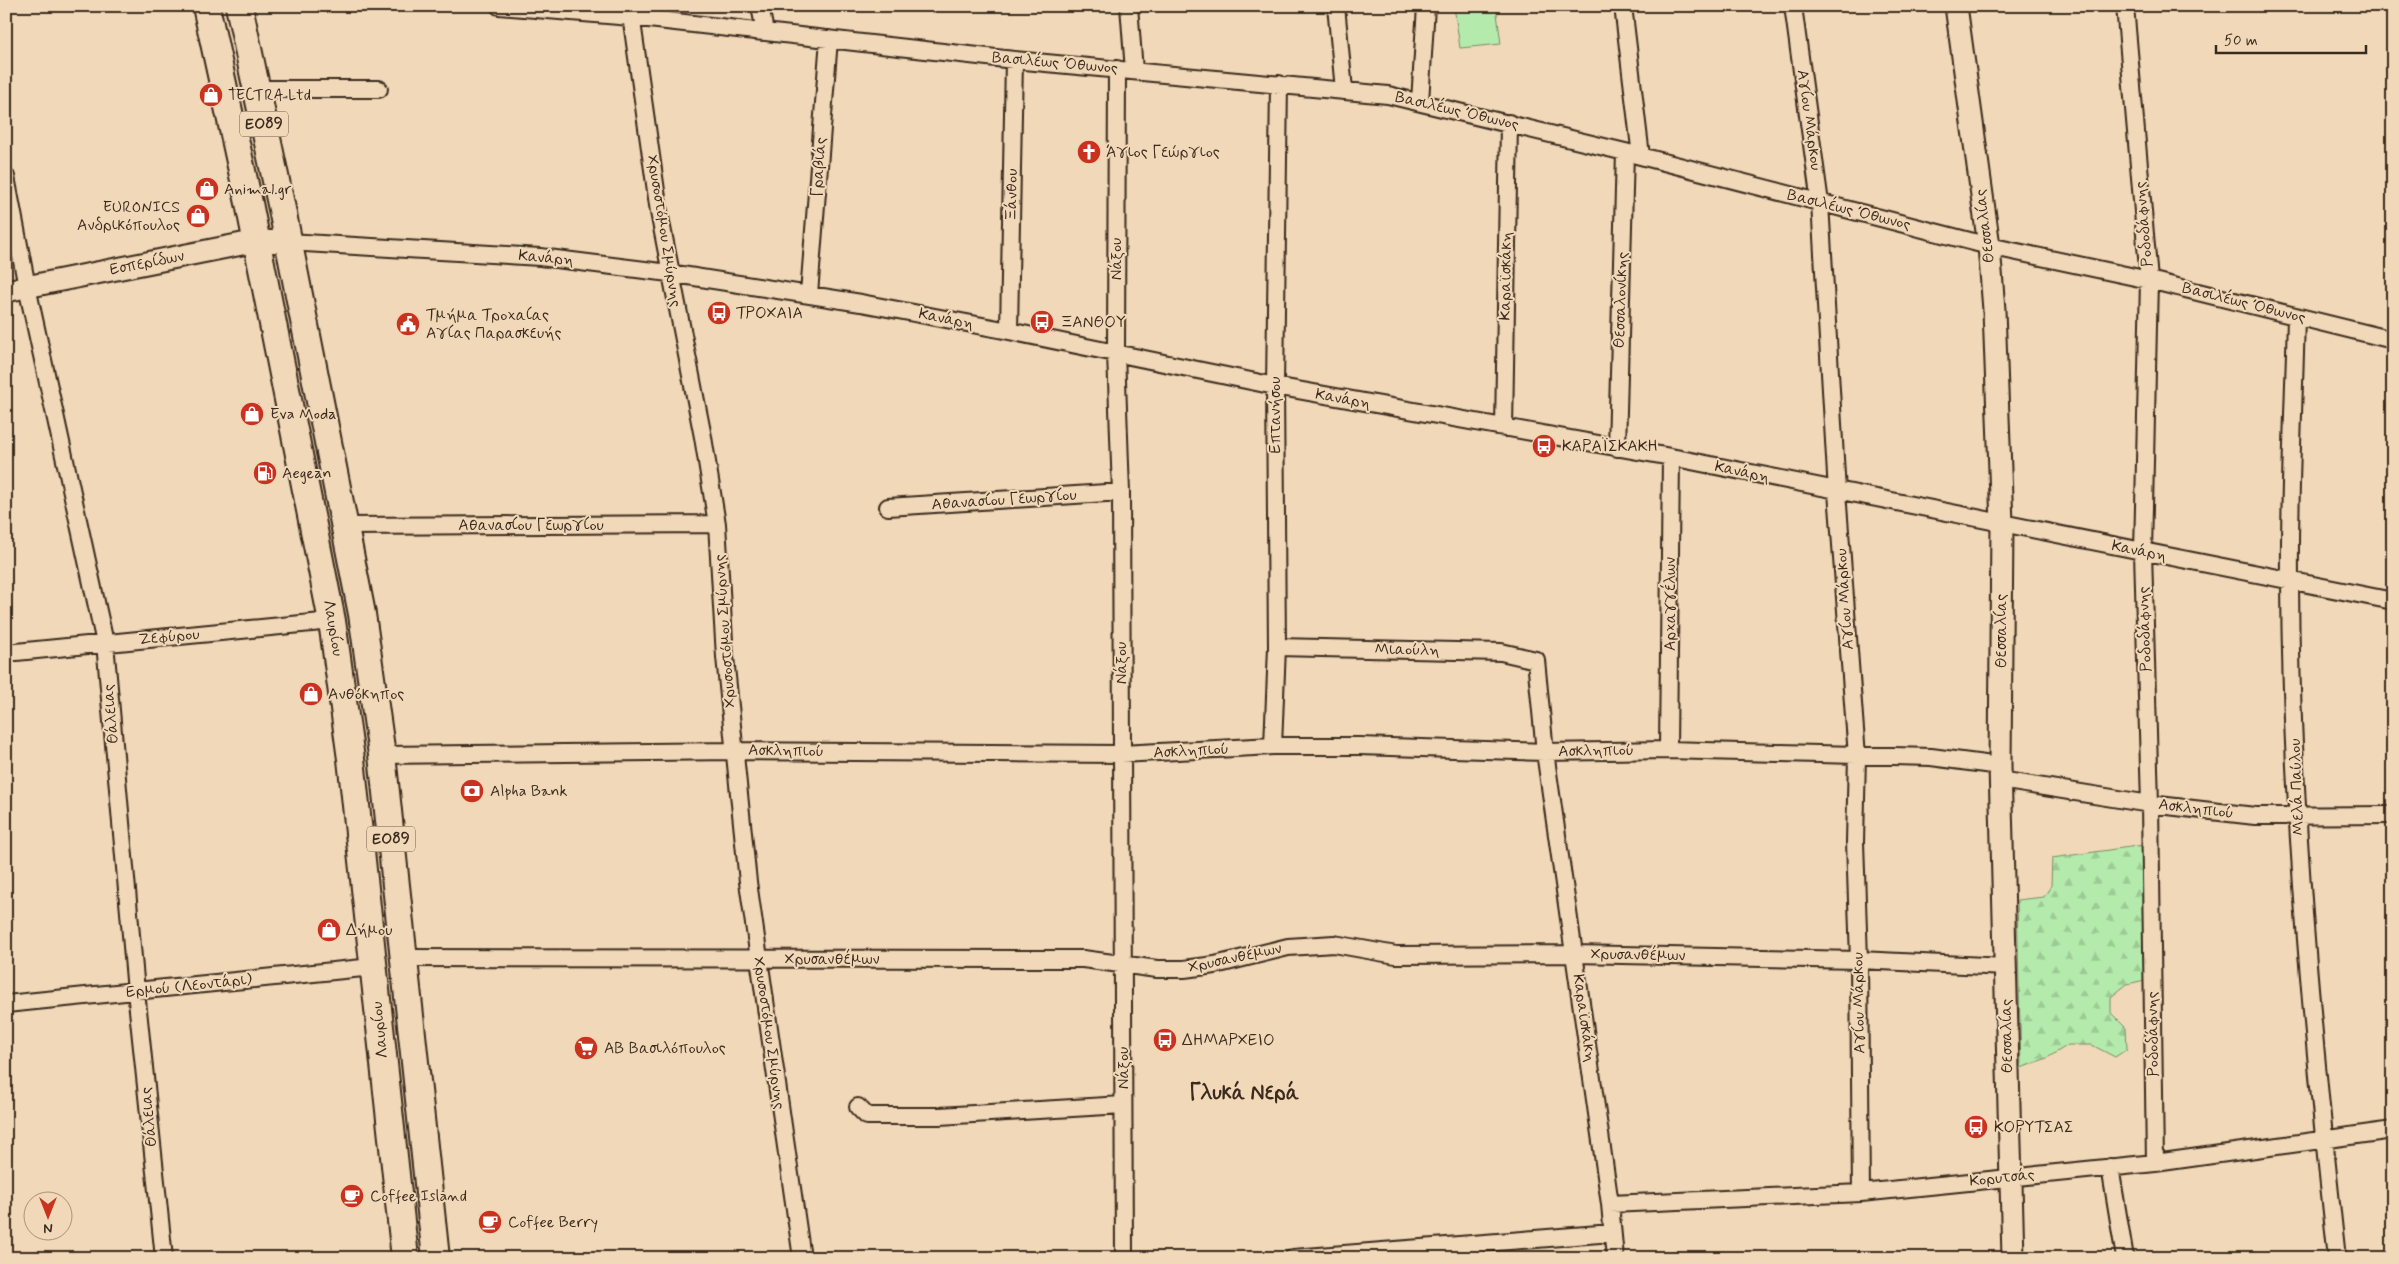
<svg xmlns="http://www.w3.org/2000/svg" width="2399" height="1264" font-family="Mynerve,sans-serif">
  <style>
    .green { fill: #b4ebad; stroke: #788a66 }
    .forest { fill: url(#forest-firs); stroke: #788a66 }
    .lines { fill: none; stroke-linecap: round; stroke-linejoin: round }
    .minor-casing { stroke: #3b2a1e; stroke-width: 20 }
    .tertiary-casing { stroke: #3b2a1e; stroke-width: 25 }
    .primary-casing { stroke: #3b2a1e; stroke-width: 30 }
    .minor { stroke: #f0d8b8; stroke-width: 16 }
    .tertiary { stroke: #f0d8b8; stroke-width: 21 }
    .primary { stroke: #f0d8b8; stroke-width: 26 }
    .labels { text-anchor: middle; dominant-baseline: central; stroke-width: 4; stroke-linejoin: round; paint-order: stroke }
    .shield { fill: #f0d8b8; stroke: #715e4c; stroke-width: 1 }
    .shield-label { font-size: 15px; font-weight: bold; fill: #3b2a1e }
    .street-label { font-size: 16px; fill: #3b2a1e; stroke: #f0d8b8 }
    .poi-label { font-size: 16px; fill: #3b2a1e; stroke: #f0d8b8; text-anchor: start }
    .district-label { font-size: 21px; font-weight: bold; fill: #3b2a1e; stroke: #f0d8b8 }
  </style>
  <defs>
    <pattern id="forest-firs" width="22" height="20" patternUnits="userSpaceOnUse" patternTransform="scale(1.25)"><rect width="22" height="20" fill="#b4ebad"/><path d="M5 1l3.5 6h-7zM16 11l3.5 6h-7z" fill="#9cca94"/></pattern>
  </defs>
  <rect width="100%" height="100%" fill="#f0d8b8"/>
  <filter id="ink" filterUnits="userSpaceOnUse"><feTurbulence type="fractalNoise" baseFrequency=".02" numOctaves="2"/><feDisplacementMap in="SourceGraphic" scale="10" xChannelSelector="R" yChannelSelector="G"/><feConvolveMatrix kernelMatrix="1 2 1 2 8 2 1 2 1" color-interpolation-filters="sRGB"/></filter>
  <g filter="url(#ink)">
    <path class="green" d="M1454 6H1496L1501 44 1460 48Z"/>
    <path class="forest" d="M2144 845 2145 980 2127 984 2111 997V1013L2126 1028 2127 1049 2115 1057 2092 1045H2068L2047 1058 2021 1068 2017 900 2044 897 2051 886 2052 858Z"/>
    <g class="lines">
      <g class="minor-casing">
        <path id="minor" d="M499 6 631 17 1014 60 1388 95 1625 152 1989 246 2149 280 2393 340
          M760 6 765 32
          M1129 6 1134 71
          M1336 6 1344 90
          M1623 6 1641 156
          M1793 6 1820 203 1837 492 1857 756 1855 842 1859 960 1861 1193
          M2125 6 2149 280 2143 552 2150 804 2155 1163
          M630 8 659 212 703 437 717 524 725 657 748 882 802 1258
          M1117 69 1116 353 1121 492 1124 1258
          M257 89H379
          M1420 102 1426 6
          M6 177 27 287 105 643 136 991 164 1258
          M288 242 540 257 669 273 861 303 1009 331 1275 386 1671 457 2393 601
          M809 294 829 39
          M2296 316C2294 404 2289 493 2290 581 2291 808 2312 1033 2337 1258
          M1009 331 1014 60
          M1504 428 1509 123
          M1617 448 1625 152
          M888 507 1121 492
          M345 526 717 524
          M1277 647 1501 652 1536 660 1545 752 1610 1204 1615 1258
          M6 653 332 621
          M1273 746 1277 647 1275 386 1279 84
          M1668 750 1671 457
          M382 755 734 751 1121 754 1273 746H1359L1545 752 1668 750 1931 757 2000 766
          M2000 780 2150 804 2255 816 2393 815
          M404 958 1083 959 1157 969H1184L1215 965 1288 947 1334 944 1396 955 1575 954 1859 960 2006 967
          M6 1004 373 967
          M858 1107 867 1116H939L1123 1105
          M2110 1167 2125 1258
          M1610 1204 1861 1193 2155 1163 2393 1130
          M1293 1258 1612 1233"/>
      </g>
      <g class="tertiary-casing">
        <path id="tertiary" d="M1956 6 1989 246 1994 310 2002 524 2000 766 2013 1258
          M6 291 257 241 288 242"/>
      </g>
      <g class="primary-casing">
        <path id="primary" d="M206 6 249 203 332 621 351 759 405 1258
          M239 6 282 209 362 614 382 755 436 1258"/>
      </g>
      <use href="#minor" class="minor"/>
      <use href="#tertiary" class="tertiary"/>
      <use href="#primary" class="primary"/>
    </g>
  </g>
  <defs>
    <g id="shop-disc" transform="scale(1.25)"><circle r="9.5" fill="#c8321e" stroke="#f0d8b8"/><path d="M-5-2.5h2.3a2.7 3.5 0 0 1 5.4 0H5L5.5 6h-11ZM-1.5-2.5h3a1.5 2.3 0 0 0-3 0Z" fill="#fff"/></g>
    <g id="church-disc" transform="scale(1.25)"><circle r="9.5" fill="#c8321e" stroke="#f0d8b8"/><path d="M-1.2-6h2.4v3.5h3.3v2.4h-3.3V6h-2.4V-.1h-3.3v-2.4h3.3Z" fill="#fff"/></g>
    <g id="bus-disc" transform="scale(1.25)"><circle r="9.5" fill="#c8321e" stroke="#f0d8b8"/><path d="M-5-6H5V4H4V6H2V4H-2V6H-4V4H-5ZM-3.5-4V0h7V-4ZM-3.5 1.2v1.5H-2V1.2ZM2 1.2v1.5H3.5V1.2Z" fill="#fff"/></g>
    <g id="civic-disc" transform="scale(1.25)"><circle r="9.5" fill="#c8321e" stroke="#f0d8b8"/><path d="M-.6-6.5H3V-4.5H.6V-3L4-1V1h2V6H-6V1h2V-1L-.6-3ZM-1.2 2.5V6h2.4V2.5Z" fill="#fff"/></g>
    <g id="fuel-disc" transform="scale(1.25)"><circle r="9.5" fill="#c8321e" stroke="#f0d8b8"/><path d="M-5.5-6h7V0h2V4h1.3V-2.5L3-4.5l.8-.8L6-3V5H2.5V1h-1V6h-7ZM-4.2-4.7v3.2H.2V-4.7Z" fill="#fff"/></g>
    <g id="bank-disc" transform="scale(1.25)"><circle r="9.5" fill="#c8321e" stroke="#f0d8b8"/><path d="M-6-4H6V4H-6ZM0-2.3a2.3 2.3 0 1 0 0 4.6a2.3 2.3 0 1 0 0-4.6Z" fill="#fff"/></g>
    <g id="supermarket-disc" transform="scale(1.25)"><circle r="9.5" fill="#c8321e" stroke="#f0d8b8"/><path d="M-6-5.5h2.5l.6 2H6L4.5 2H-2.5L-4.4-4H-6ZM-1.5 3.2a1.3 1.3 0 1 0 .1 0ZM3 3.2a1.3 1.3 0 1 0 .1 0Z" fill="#fff"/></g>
    <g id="cafe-disc" transform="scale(1.25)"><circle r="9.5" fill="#c8321e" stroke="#f0d8b8"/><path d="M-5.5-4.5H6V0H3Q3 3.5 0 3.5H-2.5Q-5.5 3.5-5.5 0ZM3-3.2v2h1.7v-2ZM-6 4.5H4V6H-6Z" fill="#fff"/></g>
  </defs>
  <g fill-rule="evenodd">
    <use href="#shop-disc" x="211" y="95"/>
    <use href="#church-disc" x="1089" y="152"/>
    <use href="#shop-disc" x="207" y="189"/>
    <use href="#shop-disc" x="198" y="216"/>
    <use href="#bus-disc" x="719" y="313"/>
    <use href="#bus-disc" x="1042" y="322"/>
    <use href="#civic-disc" x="408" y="324"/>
    <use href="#shop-disc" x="252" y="414"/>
    <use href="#bus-disc" x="1544" y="446"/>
    <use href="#fuel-disc" x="265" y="473"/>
    <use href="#shop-disc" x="311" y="694"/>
    <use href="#bank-disc" x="472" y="791"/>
    <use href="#shop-disc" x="329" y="930"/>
    <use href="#bus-disc" x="1165" y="1040"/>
    <use href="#supermarket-disc" x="586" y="1048"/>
    <use href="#bus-disc" x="1976" y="1127"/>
    <use href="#cafe-disc" x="352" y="1196"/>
    <use href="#cafe-disc" x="490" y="1222"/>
  </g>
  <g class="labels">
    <g class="shield">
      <rect x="240" y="111.5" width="48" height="25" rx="4"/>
      <rect x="367" y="826.5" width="48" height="25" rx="4"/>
    </g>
    <g class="shield-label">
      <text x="264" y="124">ΕΟ89</text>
      <text x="391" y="839">ΕΟ89</text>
    </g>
    <g class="street-label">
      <text transform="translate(1055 63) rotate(5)">Βασιλέως Όθωνος</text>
      <text transform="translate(1457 111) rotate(13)">Βασιλέως Όθωνος</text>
      <text transform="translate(1809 120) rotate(82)">Αγίου Μάρκου</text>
      <text transform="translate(819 167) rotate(-86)">Γραβιάς</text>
      <text transform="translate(1012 195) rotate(-89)">Ξάνθου</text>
      <text transform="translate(1849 210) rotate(14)">Βασιλέως Όθωνος</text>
      <text transform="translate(2144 224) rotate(-95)">Ροδοδάφνης</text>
      <text transform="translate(1985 226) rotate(-97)">Θεσσαλίας</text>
      <text transform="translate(664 231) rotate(81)">Χρυσοστόμου Σμύρνης</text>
      <text transform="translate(546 258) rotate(5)">Κανάρη</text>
      <text transform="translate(1116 259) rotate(-90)">Νάξου</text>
      <text transform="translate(147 263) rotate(-11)">Εσπερίδων</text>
      <text transform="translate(1506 276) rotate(-89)">Καραϊσκάκη</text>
      <text transform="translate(1621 300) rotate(-88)">Θεσσαλονίκης</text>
      <text transform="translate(2244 303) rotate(14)">Βασιλέως Όθωνος</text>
      <text transform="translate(946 319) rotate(11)">Κανάρη</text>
      <text transform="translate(1343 399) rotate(10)">Κανάρη</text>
      <text transform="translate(1275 415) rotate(-90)">Επτανήσου</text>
      <text transform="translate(1742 472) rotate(12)">Κανάρη</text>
      <text transform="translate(1004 500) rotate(-4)">Αθανασίου Γεωργίου</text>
      <text x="531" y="525">Αθανασίου Γεωργίου</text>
      <text transform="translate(2139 551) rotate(11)">Κανάρη</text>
      <text transform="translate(1845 599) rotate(-94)">Αγίου Μάρκου</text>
      <text transform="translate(1670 604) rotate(-90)">Αρχαγγέλων</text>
      <text transform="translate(333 628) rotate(80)">Λαυρίου</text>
      <text transform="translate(2145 629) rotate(-92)">Ροδοδάφνης</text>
      <text transform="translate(725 631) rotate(-94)">Χρυσοστόμου Σμύρνης</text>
      <text transform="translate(2001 631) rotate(-90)">Θεσσαλίας</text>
      <text transform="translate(169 637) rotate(-5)">Ζεφύρου</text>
      <text transform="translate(1407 650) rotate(1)">Μιαούλη</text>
      <text transform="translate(1121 663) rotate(-90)">Νάξου</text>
      <text transform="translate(111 714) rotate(-95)">Θάλειας</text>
      <text transform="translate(786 751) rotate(1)">Ασκληπιού</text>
      <text transform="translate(1191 751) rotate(-3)">Ασκληπιού</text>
      <text transform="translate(1596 751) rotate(-1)">Ασκληπιού</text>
      <text transform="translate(2297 787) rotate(-92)">Μελά Παύλου</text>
      <text transform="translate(2196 809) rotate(7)">Ασκληπιού</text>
      <text transform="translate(1638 955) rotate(1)">Χρυσανθέμων</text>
      <text transform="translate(1235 958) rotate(-12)">Χρυσανθέμων</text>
      <text x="832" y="959">Χρυσανθέμων</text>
      <text transform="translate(189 986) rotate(-6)">Ερμού (Λεοντάρι)</text>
      <text transform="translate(1859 1003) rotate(-91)">Αγίου Μάρκου</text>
      <text transform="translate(1584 1018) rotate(82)">Καραϊσκάκη</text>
      <text transform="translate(380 1030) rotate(-96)">Λαυρίου</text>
      <text transform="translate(769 1033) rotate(82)">Χρυσοστόμου Σμύρνης</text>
      <text transform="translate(2153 1034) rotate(-91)">Ροδοδάφνης</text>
      <text transform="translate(2007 1036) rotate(-91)">Θεσσαλίας</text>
      <text transform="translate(1123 1068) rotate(-90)">Νάξου</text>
      <text transform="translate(149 1117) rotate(-96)">Θάλειας</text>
      <text transform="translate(2002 1178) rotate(-6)">Κορυτσάς</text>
    </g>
    <g class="poi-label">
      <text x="228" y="95">TECTRA Ltd</text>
      <text x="1106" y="152">Άγιος Γεώργιος</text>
      <text x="224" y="189">Animal.gr</text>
      <text x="180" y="207" text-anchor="end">EURONICS<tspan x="180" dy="18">Ανδρικόπουλος</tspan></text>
      <text x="736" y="313">ΤΡΟΧΑΙΑ</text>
      <text x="426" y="315">Τμήμα Τροχαίας<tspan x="426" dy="18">Αγίας Παρασκευής</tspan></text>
      <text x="1060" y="322">ΞΑΝΘΟΥ</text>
      <text x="270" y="414">Eva Moda</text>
      <text x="1562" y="446">ΚΑΡΑΪΣΚΑΚΗ</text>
      <text x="282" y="473">Aegean</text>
      <text x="328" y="694">Ανθόκηπος</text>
      <text x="490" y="791">Alpha Bank</text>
      <text x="346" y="930">Δήμου</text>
      <text x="1182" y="1040">ΔΗΜΑΡΧΕΙΟ</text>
      <text x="604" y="1048">ΑΒ Βασιλόπουλος</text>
      <text x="1994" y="1127">ΚΟΡΥΤΣΑΣ</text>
      <text x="370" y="1196">Coffee Island</text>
      <text x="508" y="1222">Coffee Berry</text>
    </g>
    <g class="district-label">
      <text x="1244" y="1093">Γλυκά Νερά</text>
    </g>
  </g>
  <rect width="2399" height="1264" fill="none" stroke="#f0d8b8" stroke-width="25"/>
  <rect x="12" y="12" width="2374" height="1239" fill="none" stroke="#3b2a1e" stroke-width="2" filter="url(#ink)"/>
  <g transform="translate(48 1216) rotate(180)"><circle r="24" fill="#f0d8b8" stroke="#a8927a"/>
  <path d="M0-4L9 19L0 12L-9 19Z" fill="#c8321e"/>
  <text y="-8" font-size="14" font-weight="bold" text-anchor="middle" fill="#3b2a1e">N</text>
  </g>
  <path d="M2216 45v8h150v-8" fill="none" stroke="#3b2a1e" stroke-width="2.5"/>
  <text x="2224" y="45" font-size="15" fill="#3b2a1e" stroke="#f0d8b8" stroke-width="4" paint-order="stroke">50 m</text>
</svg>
